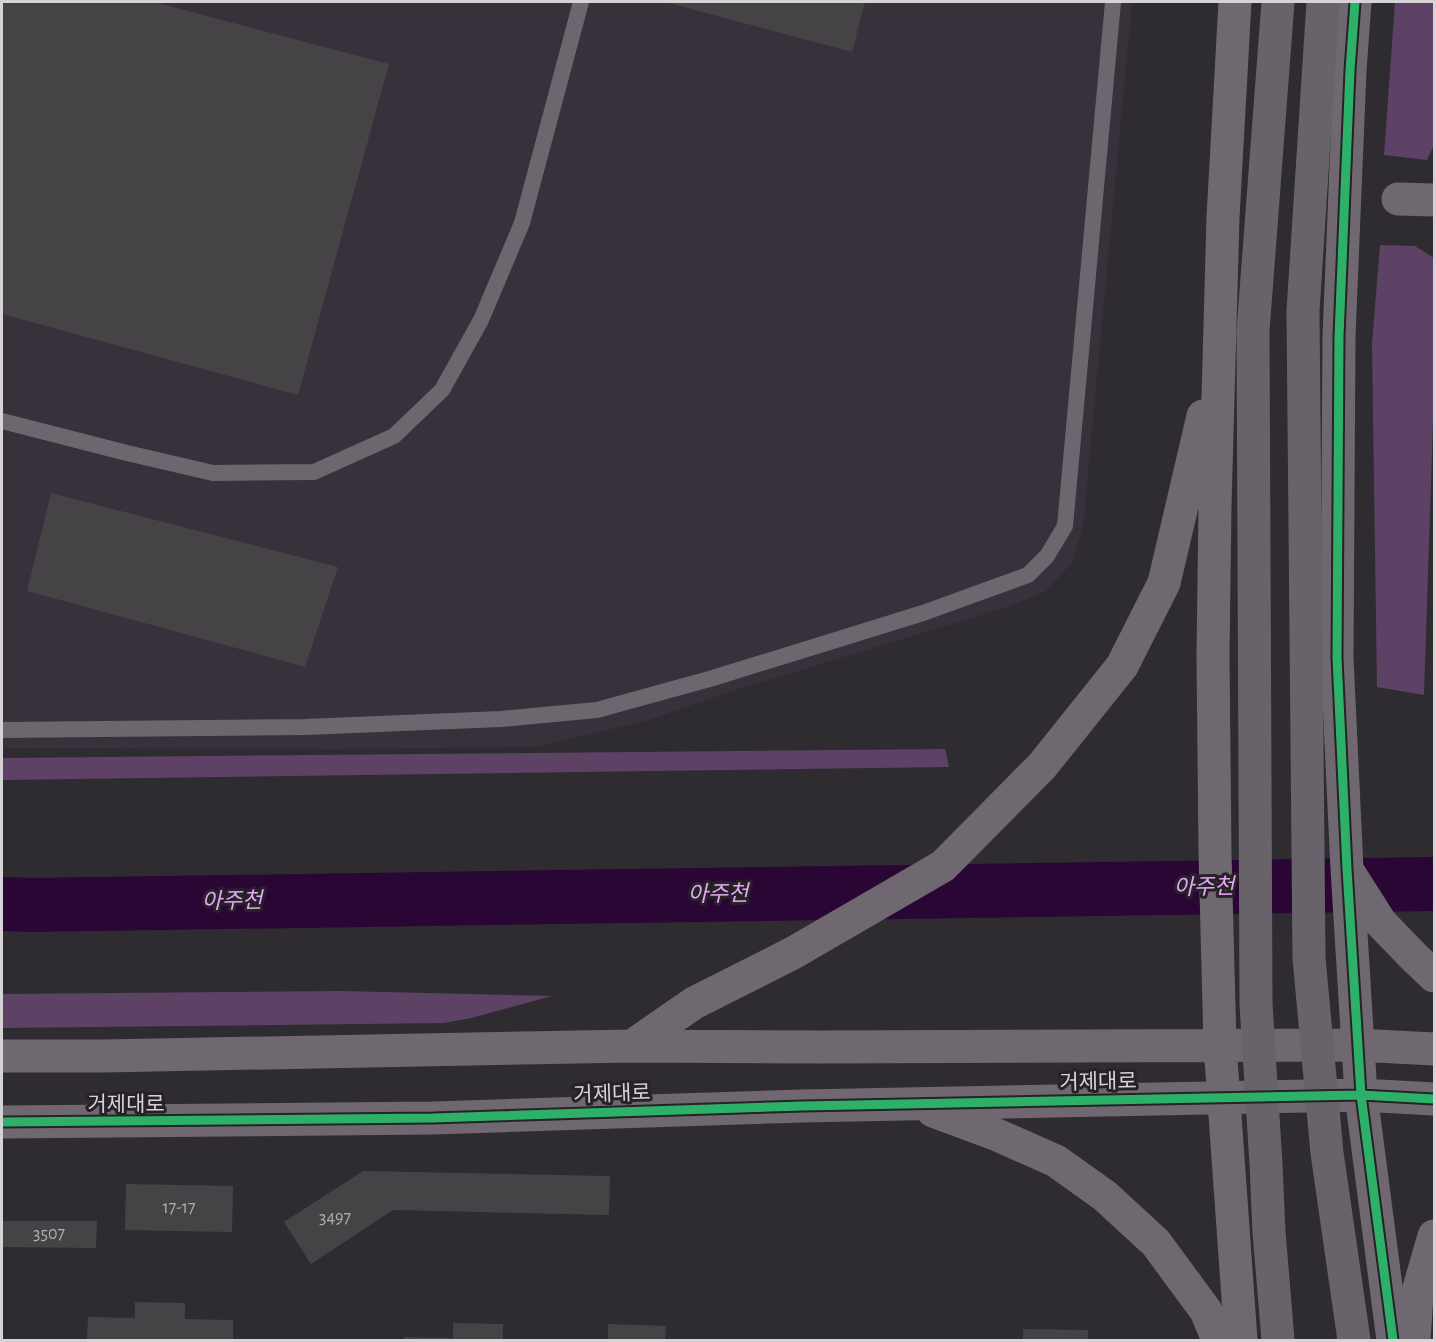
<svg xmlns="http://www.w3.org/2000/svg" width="1436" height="1342" font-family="'Alegreya Sans','Noto Sans KR',sans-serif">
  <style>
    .built { fill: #38303a }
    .green { fill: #5d4265 }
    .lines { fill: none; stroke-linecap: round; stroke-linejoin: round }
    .river { stroke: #290634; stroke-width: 54 }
    .building { fill: #454346 }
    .lane { stroke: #6c676e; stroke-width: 16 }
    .secondary { stroke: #6f6871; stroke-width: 33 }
    .highway-bridge { stroke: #68636a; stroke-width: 33 }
    .cycleway-casing { stroke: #262227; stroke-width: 13 }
    .cycleway { stroke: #2db169; stroke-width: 9 }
    .labels { text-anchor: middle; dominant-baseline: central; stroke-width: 6; stroke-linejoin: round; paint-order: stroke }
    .number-label { font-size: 18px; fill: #b2afb3 }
    .street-label { font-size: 21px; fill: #d6d3d7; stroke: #262227 }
    .water-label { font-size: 22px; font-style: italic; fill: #e4a7f7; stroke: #262227 }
  </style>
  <rect width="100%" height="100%" fill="#2e2c30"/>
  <path class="built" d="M2 2H1132L1083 527 1072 563 1045 592 1001 609 739 689 646 721 534 747 336 749 2 748Z"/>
  <path class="green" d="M1395 2H1434V145L1427 160 1384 155Z
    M1380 245 1415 246 1434 258V393L1424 695 1377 687 1372 344Z
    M945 749 949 767 2 780V758Z
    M343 991 552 996 471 1018 444 1023 2 1028V994Z"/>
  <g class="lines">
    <path class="river" d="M2 904 30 905 1434 884"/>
  </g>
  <path class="building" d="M2 2H154L389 64 298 395 2 314Z
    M665 2H865L852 52Z
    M51 493 338 567 305 667 27 591Z
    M363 1171 610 1176 609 1215 393 1210 311 1264 284 1222Z
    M126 1184 233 1186 232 1232 125 1230Z
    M2 1221H97L96 1248 2 1247Z
    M135 1302 185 1303V1319L233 1320V1340H87L88 1317 135 1318Z
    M453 1323 503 1324V1340H404V1337L453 1338Z
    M608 1324 666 1326 665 1340H608Z
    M1023 1329 1088 1330V1340H1023Z"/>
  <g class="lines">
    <path class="lane" d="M2 421 127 453 213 473 314 472 394 436 442 390 481 320 522 223 581 2
      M2 730 305 727 501 719 597 710 713 678 923 613 1028 575 1047 556 1065 526 1113 2"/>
    <path class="secondary" d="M1235 2 1223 217 1215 506 1213 655 1215 853 1220 1045 1241 1340
      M1355 2 1350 70 1339 336 1337 658 1347 869 1361 1095 1393 1340
      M1398 199 1434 200
      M1348 871 1381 923 1414 957 1434 976
      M632 1046 694 1003 793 953 943 866 1042 766 1122 666 1164 583 1203 416
      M2 1056H104L632 1046 821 1047 1357 1045 1434 1049
      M933 1111 995 1134 1056 1161 1105 1196 1156 1243 1206 1311 1218 1340
      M2 1122 433 1118 803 1106 1361 1095 1434 1099
      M1414 1340 1417 1295 1434 1236"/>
    <path class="highway-bridge" d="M1278 2 1253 331 1256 1004 1266 1164 1269 1232 1278 1340
      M1323 2 1303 311 1309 958 1327 1153 1354 1340"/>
    <g class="cycleway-casing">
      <path id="cycleway" d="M1355 2 1350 70 1339 336 1337 658 1347 869 1361 1095 1393 1340
        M2 1122 433 1118 803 1106 1361 1095 1434 1099"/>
    </g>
    <use href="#cycleway" class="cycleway"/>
  </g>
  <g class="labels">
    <g class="number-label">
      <text x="179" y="1208">17-17</text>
      <text x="335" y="1218">3497</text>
      <text x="49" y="1234">3507</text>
    </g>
    <g class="street-label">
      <text transform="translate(1098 1082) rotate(-1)">거제대로</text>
      <text transform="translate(612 1094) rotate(-2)">거제대로</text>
      <text x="126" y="1104">거제대로</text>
    </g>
    <g class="water-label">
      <text transform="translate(1204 887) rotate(-1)">아주천</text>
      <text transform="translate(718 894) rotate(-1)">아주천</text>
      <text transform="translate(232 901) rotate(-1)">아주천</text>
    </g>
  </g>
  <rect width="1436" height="1342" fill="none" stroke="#d6d3d7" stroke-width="6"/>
</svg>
